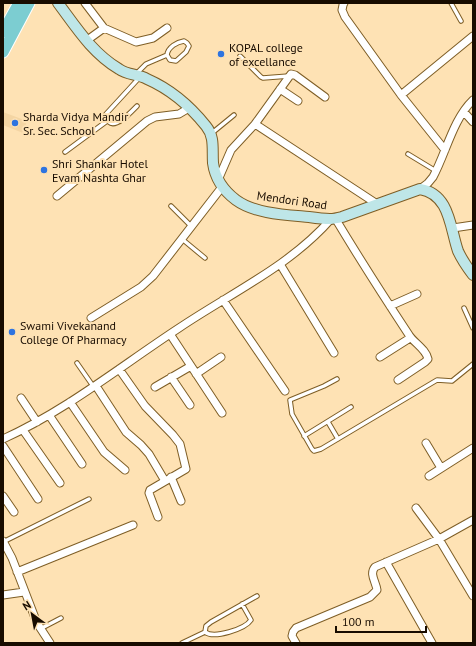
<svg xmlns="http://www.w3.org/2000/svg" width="476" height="646" font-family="'PT Sans',sans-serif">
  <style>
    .built { fill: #f4d5a3 }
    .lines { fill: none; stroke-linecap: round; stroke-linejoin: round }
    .lane-casing { stroke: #7e5e26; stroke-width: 5.5 }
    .street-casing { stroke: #7e5e26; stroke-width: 9 }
    .secondary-casing { stroke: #7e5e26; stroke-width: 12 }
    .primary-casing { stroke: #fff; stroke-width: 13 }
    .lane { stroke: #fff; stroke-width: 3.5 }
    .street { stroke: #fff; stroke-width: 7 }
    .secondary { stroke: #bee6e8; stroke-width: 10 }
    .primary { stroke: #7ccdd1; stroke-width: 11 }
    .poi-dot { fill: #2e74e0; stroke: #fee2b4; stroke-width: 1.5 }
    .labels { text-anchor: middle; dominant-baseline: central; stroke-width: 4; stroke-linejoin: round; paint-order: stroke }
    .poi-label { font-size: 12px; fill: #180c00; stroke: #fee2b4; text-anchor: start }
    .street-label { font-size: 12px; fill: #180c00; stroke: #fee2b4 }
  </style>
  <rect width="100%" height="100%" fill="#fee2b4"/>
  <path class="built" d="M3 112 27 121 23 133 3 125Z"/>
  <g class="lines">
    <g class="lane-casing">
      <path id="lane" d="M451 3 461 21
        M184 41 187 43 189 46 186 52 176 61 170 60 167 55C168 47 177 42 184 41Z
        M240 56 261 77 263 78 289 76
        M136 74 146 64 167 55
        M137 106C132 111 116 129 109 122 106 120 106 117 106 114L140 77
        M212 133 234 115
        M65 152 107 121
        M408 154 436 171
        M171 206 192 227
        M182 239 205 258
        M464 308 473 328
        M77 363 93 386
        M337 379 324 386 290 400 292 414 312 449 314 451 321 449 437 380 452 381 473 364
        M328 422 338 439
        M304 436 351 407
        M3 542 89 499
        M40 629 61 618
        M205 632C214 639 245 629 251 620L242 604
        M205 632 206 626 211 622 257 596
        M182 643 205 632"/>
    </g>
    <g class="street-casing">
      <path id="street" d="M85 3 104 28
        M344 3 343 5 342 10 345 17 401 95 445 150
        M86 41 104 28 136 42 153 38 167 28
        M280 89 298 101
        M401 95 473 36
        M464 112 473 122
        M255 124 377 204
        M218 180 231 150 255 124 291 74 295 75 325 97
        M420 189 428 183 433 177C446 153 453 119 473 100
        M57 196 147 121 155 117 179 114 189 108
        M335 218C359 258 384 297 409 335 414 343 426 349 428 359L425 362 398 380
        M453 228 473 225
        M280 264 334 353
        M223 300 285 391
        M390 306 417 294
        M91 318 141 287 153 276 222 187
        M170 334 222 413
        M380 357 410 338
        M119 369 145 406 173 435 180 444 186 469 150 490 149 493 158 517
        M196 374 221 357
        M171 377 190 405
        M96 386 126 432 141 445 149 454 165 481
        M155 387 191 366
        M21 398 37 422
        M70 402 104 452 125 470
        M49 415 82 464
        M23 430 60 483
        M3 439C67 410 121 366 179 328 231 293 290 266 331 219
        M426 443 441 468
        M3 446 38 499
        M429 476 473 448
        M171 477 181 501
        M3 496 14 512
        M416 508 439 539 473 596
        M3 541 12 558 37 623 50 643
        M386 562 432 643
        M17 572 133 525
        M3 595 24 592
        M296 643 292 636 293 632 296 628 370 597 377 590C376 582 369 574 375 567L439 539 473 520"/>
    </g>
    <g class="secondary-casing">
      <path id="secondary" d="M58 3C76 27 92 53 119 69 127 75 138 74 147 79 170 89 190 106 206 126 215 137 212 149 213 163 215 178 224 191 236 200 255 214 287 215 309 217 316 218 323 219 330 219 334 219 338 218 342 217L420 189C450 194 450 228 458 251 462 260 467 267 473 275"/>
    </g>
    <g class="primary-casing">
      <path id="primary" d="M3 32 19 3
        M3 52 29 3"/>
    </g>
    <use href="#lane" class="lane"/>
    <use href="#street" class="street"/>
    <use href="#secondary" class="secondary"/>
    <use href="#primary" class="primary"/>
  </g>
  <g class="poi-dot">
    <circle cx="221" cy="54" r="4"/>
    <circle cx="15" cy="123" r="4"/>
    <circle cx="44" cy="170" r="4"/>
    <circle cx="12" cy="332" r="4"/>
  </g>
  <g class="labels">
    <g class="poi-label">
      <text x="229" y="47">KOPAL college<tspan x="229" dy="14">of excellance</tspan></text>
      <text x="23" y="116">Sharda Vidya Mandir<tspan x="23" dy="14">Sr. Sec. School</tspan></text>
      <text x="52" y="163">Shri Shankar Hotel<tspan x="52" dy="14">Evam Nashta Ghar</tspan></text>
      <text x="20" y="325">Swami Vivekanand<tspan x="20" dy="14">College Of Pharmacy</tspan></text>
    </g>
    <g class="street-label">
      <text transform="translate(292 200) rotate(8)">Mendori Road</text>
    </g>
  </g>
  <rect width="476" height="646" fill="none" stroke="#180c00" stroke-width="8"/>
  <g transform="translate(32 614) rotate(328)" stroke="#fee2b4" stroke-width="3" paint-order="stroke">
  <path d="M0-3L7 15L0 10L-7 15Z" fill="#180c00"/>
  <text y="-6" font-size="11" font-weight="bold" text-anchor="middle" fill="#180c00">N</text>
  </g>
  <path d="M336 626v6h90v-6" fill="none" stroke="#180c00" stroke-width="2"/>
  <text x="342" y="626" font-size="12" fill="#180c00" stroke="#fee2b4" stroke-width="3" paint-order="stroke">100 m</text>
</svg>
